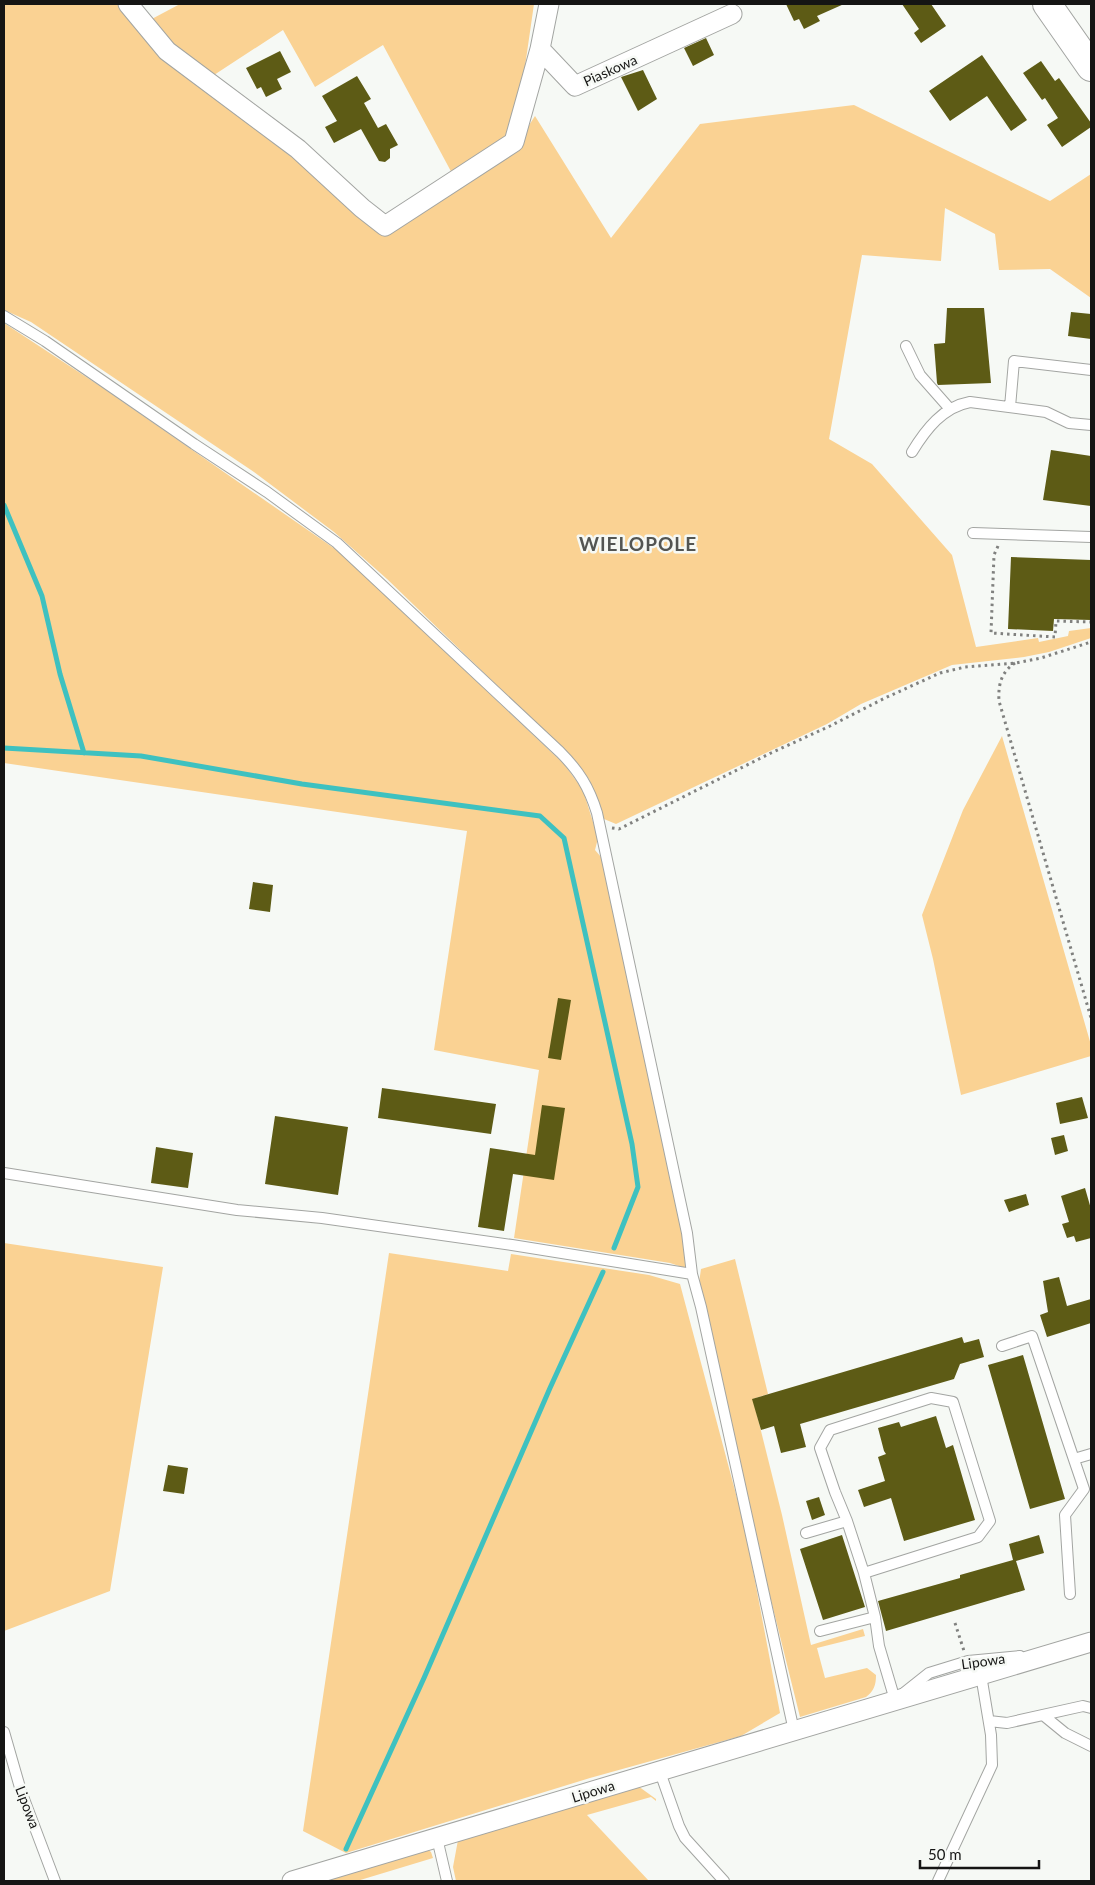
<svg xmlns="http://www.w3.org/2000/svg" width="1095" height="1885" font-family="Lato,sans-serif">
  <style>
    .green { fill: #fad293 }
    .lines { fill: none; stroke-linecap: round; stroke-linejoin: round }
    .stream { stroke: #3ec1c0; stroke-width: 5 }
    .building { fill: #5d5b15 }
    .service-casing { stroke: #a3a5a2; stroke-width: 12 }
    .minor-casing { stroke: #a3a5a2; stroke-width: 21 }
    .primary-casing { stroke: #a3a5a2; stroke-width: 30 }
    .path { stroke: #80817f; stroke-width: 3; stroke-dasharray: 2.5 4; stroke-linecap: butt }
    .service { stroke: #fff; stroke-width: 10 }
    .minor { stroke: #fff; stroke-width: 19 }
    .primary { stroke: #fff; stroke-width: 28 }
    .labels { text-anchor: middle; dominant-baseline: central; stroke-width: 5; stroke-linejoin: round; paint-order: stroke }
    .street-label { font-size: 14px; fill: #151514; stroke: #f6f9f5 }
    .district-label { font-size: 19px; font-weight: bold; letter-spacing: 1px; fill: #535552; stroke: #f6f9f5 }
  </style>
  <rect width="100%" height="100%" fill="#f6f9f5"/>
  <path class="green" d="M4 4H119L161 56 390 233 511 153 535 116 611 238 700 124 854 105 1050 201 1091 174V298L1050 269 999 270 995 234 945 208 941 261 862 255 829 439 872 464 952 555 976 647 1038 638 1039 642 1068 636 1069 631 1091 628V638L1049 652 1024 657 952 665 861 704 827 724 616 824 604 819 589 779 576 762 387 579 334 532 254 472 31 322 4 310Z
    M180 4H534L521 94 504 141 454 177 383 45 315 87 283 30 214 75 172 49 148 21Z
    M4 323 100 386 338 551 564 764 583 790 598 838 595 850 601 857C632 994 667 1131 688 1269L670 1263 514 1238 539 1070 434 1050 467 831 4 763Z
    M1002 736 1091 1045V1056L961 1095 933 959 922 915 963 810Z
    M4 1243 163 1267 110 1591 4 1631Z
    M389 1253 508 1271 511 1254 649 1275 680 1284 745 1528 780 1713 741 1736 590 1778 346 1853 303 1831Z
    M735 1259 768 1394 753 1399 782 1515 811 1645 863 1629 865 1636 817 1648 825 1678 867 1668 876 1675C876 1685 874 1691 866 1697L800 1717 770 1596 699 1283 701 1269Z
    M638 1786 656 1799V1801L651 1797 587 1815 649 1881H456L453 1867 458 1840Z
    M427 1849 431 1852 433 1858 357 1881H322Z"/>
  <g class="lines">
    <path class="stream" d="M4 505 42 596 60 674 84 753
      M4 748 141 756 302 784 540 816 564 838 632 1144 638 1187 614 1248
      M346 1849 424 1678 550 1388 603 1272"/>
  </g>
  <path class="building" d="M786 4H844L817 16 820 21 804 29 799 19 794 21Z
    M902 4H931L946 26 921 43 914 33 919 29Z
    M706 38 714 55 693 66 684 48Z
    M280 51 291 72 277 79 282 89 266 97 261 87 257 89 246 68Z
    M982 55 1027 120 1011 131 987 96 950 121 929 91Z
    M1041 61 1055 81 1059 78 1091 123V127L1062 147 1047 125 1058 118 1045 98 1042 100 1023 73Z
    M643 70 657 99 638 111 621 77Z
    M357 76 371 99 364 103 378 128 386 124 398 145 390 149V158L385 162 379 161 361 129 334 143 325 127 337 121 322 96Z
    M947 308H984L991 383 938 385 937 383 934 344 945 343Z
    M1071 312 1091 314V339L1068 336Z
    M1051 450 1091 456V506L1043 500Z
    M1011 557 1091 560V620L1054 619 1053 631 1008 629Z
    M253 882 273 885 270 912 249 909Z
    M558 998 571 1000 561 1060 548 1058Z
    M382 1088 496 1104 491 1134 378 1118Z
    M1082 1097 1088 1118 1060 1124 1056 1103Z
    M542 1105 565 1108 554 1180 513 1174 504 1231 478 1227 490 1148 535 1155Z
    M275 1116 348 1127 338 1195 265 1184Z
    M1064 1135 1068 1151 1055 1155 1051 1138Z
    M156 1147 193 1153 188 1188 151 1183Z
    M1085 1188 1091 1209V1238L1076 1242 1074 1236 1067 1238 1062 1224 1069 1222 1061 1196Z
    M1026 1194 1029 1205 1009 1212 1004 1200Z
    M1059 1277 1067 1306 1091 1299V1323L1047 1337 1040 1315 1048 1312 1043 1281Z
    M962 1337 964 1343 979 1339 984 1357 960 1364 954 1379 800 1424 806 1447 781 1453 774 1426 761 1430 752 1399Z
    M1023 1355 1065 1499 1030 1509 988 1365Z
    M936 1416 946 1448 953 1445 975 1520 904 1541 891 1498 864 1507 858 1490 885 1481 878 1457 886 1454 884 1451 878 1428 899 1422 901 1427Z
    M168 1465 188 1468 184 1494 163 1491Z
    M819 1497 825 1515 812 1520 806 1501Z
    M842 1535 865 1607 823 1620 800 1549Z
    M1039 1535 1044 1553 1016 1561 1025 1590 886 1631 878 1601 960 1578V1575L1013 1560 1009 1544Z"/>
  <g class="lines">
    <g class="service-casing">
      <path id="service" d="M4 316 45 341 194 444 267 492 337 543 560 752C579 771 589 787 597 813L687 1233 692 1274
        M906 346 920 375 950 409
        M1010 407 1014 361 1091 370
        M912 452C926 429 943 407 970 402L1046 412 1069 423 1091 425
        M973 533 1091 537
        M4 1173 237 1210 322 1218 512 1245 692 1274 701 1307 794 1731
        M1002 1346 1032 1336 1084 1489 1065 1515 1070 1594
        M1074 1459 1091 1454
        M806 1533 847 1521
        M864 1573 978 1537 990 1521 953 1402 931 1398 830 1430 820 1448 835 1492 847 1521 864 1573 875 1617 879 1646 895 1700 929 1673 968 1661 1020 1656
        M820 1631 875 1617
        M1043 1715 1065 1733 1091 1746
        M989 1721 1007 1723 1083 1706 1091 1708
        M4 1732 21 1791 55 1881
        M660 1772 679 1826 685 1838 724 1881
        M437 1838 447 1881
        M938 1881 992 1765 991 1735 981 1675"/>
    </g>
    <g class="minor-casing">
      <path id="minor" d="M128 4 167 51 298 149 362 208 385 226 514 142 540 49
        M549 4 540 49 575 86 732 14
        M292 1881 1091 1642"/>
    </g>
    <g class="primary-casing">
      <path id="primary" d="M1047 4 1091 67"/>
    </g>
    <path class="path" d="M998 546 994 555 991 633 1055 637 1056 621 1091 622
      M1015 663C1001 672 998 685 999 701L1091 1018
      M612 828 619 829 771 753 830 726 885 698 940 673 965 667 1016 663 1041 658 1091 642
      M955 1623 964 1651"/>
    <use href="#service" class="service"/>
    <use href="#minor" class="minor"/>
    <use href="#primary" class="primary"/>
  </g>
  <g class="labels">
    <g class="street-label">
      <text transform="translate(610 70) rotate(-24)">Piaskowa</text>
      <text transform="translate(983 1661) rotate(-8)">Lipowa</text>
      <text transform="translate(593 1791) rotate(-17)">Lipowa</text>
      <text transform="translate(28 1807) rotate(69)">Lipowa</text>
    </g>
    <g class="district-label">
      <text x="638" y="543">WIELOPOLE</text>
    </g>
  </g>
  <rect width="1095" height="1885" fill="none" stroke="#151514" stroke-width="10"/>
  <path d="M920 1860v8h119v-8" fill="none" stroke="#151514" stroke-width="2.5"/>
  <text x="928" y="1860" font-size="15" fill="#151514" stroke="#f6f9f5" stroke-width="4" paint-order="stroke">50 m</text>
</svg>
